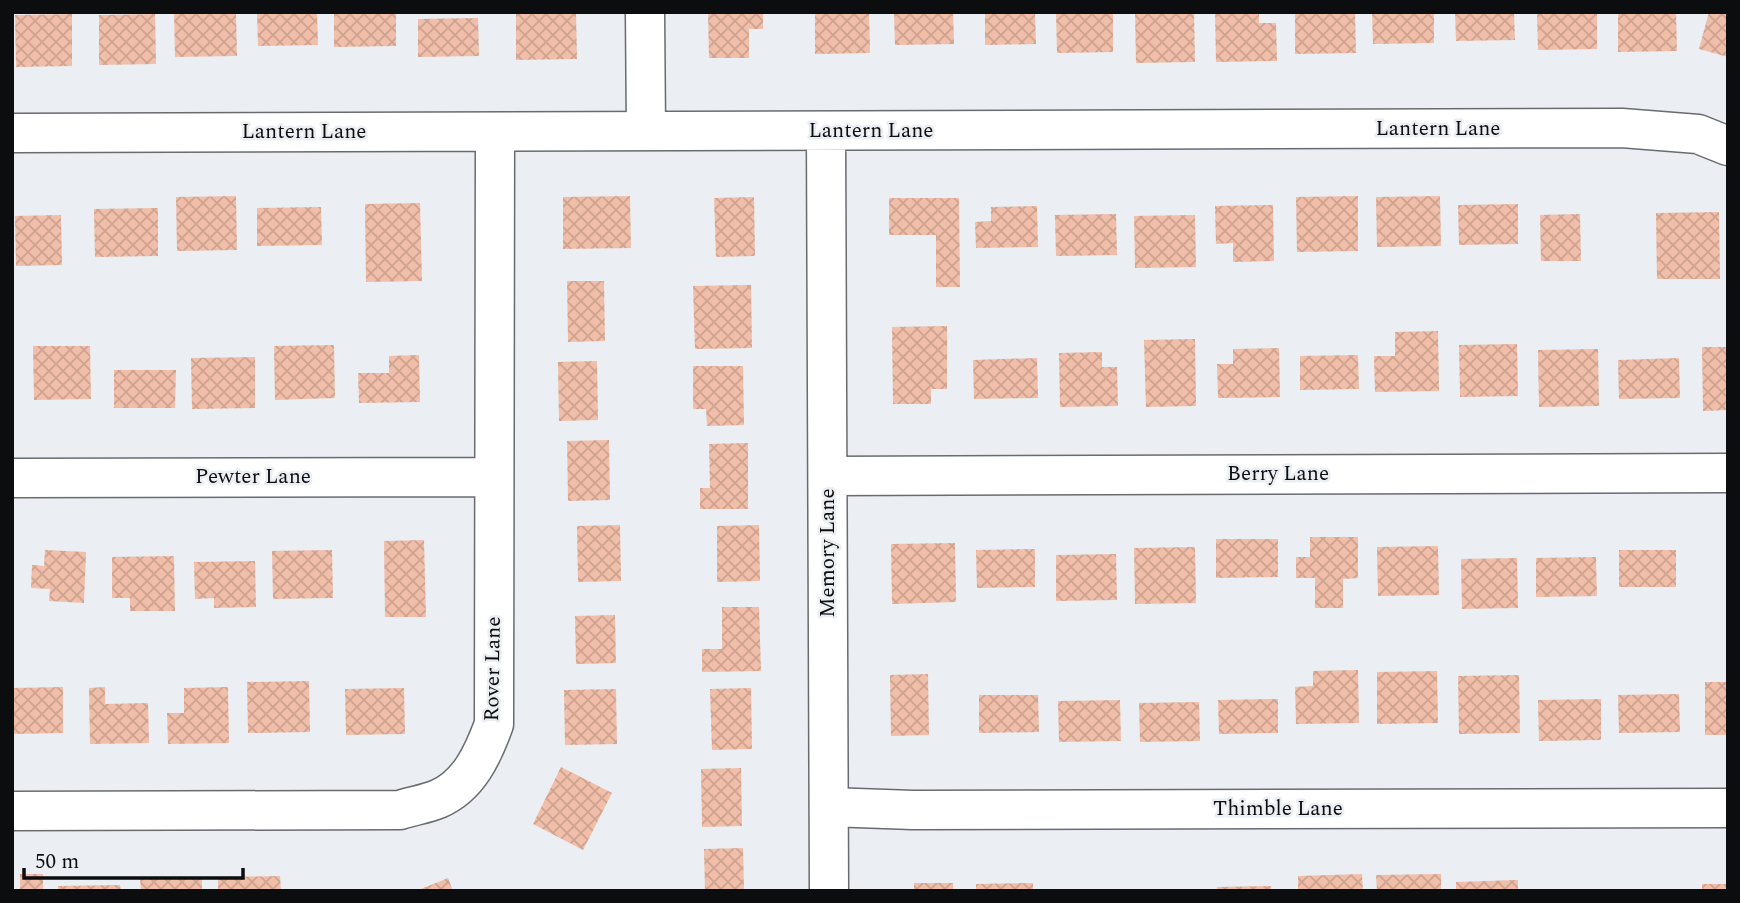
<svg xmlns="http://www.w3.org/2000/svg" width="1740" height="903" font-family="Spectral,serif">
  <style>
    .building { fill: url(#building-cross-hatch) }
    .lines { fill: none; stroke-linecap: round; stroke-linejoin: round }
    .minor-casing { stroke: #696b6f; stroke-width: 41 }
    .minor { stroke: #fff; stroke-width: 38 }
    .labels { text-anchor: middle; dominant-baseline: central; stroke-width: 5; stroke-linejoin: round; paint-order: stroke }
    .street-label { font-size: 21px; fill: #0c0d0f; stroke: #ebeef2 }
  </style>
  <defs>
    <pattern id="building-cross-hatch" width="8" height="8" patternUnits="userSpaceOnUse" patternTransform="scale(1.75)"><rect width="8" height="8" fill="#f1bfa9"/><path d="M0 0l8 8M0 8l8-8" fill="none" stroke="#cda390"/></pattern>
  </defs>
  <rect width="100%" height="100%" fill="#ebeef2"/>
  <path class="building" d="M174 12H236L237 56 175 57Z
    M257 12H317L318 45 258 46Z
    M334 12H396V46L334 47Z
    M516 12H576L577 59 516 60Z
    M708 12H763V29H749V58H709Z
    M815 12H869L870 53 815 54Z
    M894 12H953L954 44 895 45Z
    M985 12H1035L1036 44 985 45Z
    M1056 12H1113V52L1057 53Z
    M1194 12 1195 62 1136 63 1135 13Z
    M1215 12H1259V23H1276L1277 61 1216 62Z
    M1295 12H1355L1356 53 1295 54Z
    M1372 12H1434V43L1373 44Z
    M1514 12 1515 40 1456 41 1455 13Z
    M1537 12H1597V49L1538 50Z
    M1618 12H1676L1677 51 1618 52Z
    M1709 12H1728V57L1699 49Z
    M72 14V66L16 67 15 15Z
    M155 14 156 64 99 65V15Z
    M478 18 479 56 418 57V19Z
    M236 196 237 250 177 251 176 197Z
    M630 196 631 248 563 249V197Z
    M1358 196V251L1297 252 1296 197Z
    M1440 196 1441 246 1377 247 1376 197Z
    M754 197 755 256 716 257 714 198Z
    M889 198H959L960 287H936V235H889Z
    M420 203 422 281 366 282 365 204Z
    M1518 204V244L1459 245 1458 205Z
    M1273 205 1274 261 1233 262V243L1216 244 1215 206Z
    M1037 206 1038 247 976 248 975 222 991 221V207Z
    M321 207 322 245 257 246V208Z
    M158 208V256L95 257 94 209Z
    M1719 212 1720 279H1657L1656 213Z
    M1116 214 1117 255 1056 256 1055 215Z
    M1580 214 1581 261H1541L1540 215Z
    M61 215 62 265 16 266 15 216Z
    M1195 215 1196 267 1135 268 1134 216Z
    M567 281H604L605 341 568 342Z
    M751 285 752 348 695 349 693 286Z
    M947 326V389H931V404H893L892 327Z
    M1438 331 1439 391 1375 392 1374 356H1395V332Z
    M1195 339 1196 406 1146 407 1144 340Z
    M1517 344 1518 396 1460 397 1459 345Z
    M334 345 335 398 275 400 274 346Z
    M33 346H90L91 399 34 400Z
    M1702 347H1728V410L1703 411Z
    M1279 348 1280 397 1218 398 1217 364H1233V349Z
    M1598 349 1599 406 1539 407 1538 350Z
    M1102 352V367H1117L1118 406 1060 407 1059 353Z
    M419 355 420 402 359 403 358 373H389V356Z
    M1358 355 1359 389 1300 390V356Z
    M255 357V408L192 409 191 358Z
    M1037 358 1038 398 974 399 973 360Z
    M1679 358 1680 398 1619 399 1618 360Z
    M597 361 598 420 559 421 558 362Z
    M693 366H743L744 425 707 426 706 409H693Z
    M114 370H176L175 408H114Z
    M609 440 610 500 568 501 567 441Z
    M748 443V509H700V488H710L709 444Z
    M620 525 621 581 578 582 577 526Z
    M759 525 760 581 717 582V526Z
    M1310 537H1358V578L1343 579V608H1315V578H1296V557H1310Z
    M1216 539H1278V577L1216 578Z
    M424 540 426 617H385L384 541Z
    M955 543 956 602 892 604 891 544Z
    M1438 546 1439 595 1378 596 1377 547Z
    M1195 547 1196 603 1135 604 1134 548Z
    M1035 549V587L977 588 976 550Z
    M45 550 86 552 84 603 49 601 50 589 31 588 32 565 44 566Z
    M332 550 333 598 273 599 272 551Z
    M1619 550H1676V587H1619Z
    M1116 554 1117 600 1056 601V555Z
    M174 556 175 611H130V598H112V557Z
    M1596 557 1597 596 1536 597V558Z
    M1517 558 1518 608 1462 609 1461 559Z
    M255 561 256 607 214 608V598L195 599 194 562Z
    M722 607H759L761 671 702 672V649H722Z
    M615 615 616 663 576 664 575 616Z
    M1358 670 1359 723 1296 724 1295 687 1313 686V671Z
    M1437 671 1438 723 1377 724V672Z
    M928 674 929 735 891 736 890 675Z
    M1519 675 1520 733 1459 734 1458 676Z
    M309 681 310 732 248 733 247 682Z
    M1705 682H1728V735H1705Z
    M63 687V733L12 734V688Z
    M105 687V704L148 703 149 743 90 744 89 688Z
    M228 687 229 743 168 744 167 713H184V688Z
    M404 688 405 734 346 735 345 689Z
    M751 688 752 749 712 750 710 689Z
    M616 689 617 744 565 745 564 690Z
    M1679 694 1680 732 1619 733 1618 695Z
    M979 695H1038L1039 732 979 733Z
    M1278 699V733L1219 734 1218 700Z
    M1601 699V740L1539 741 1538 700Z
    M1120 700 1121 741 1059 742 1058 701Z
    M1199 702 1200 741 1140 742 1139 703Z
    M561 767 612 793 583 850 533 824Z
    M741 768 742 826 702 827 701 769Z
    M743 848 744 891H705L704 849Z
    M20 874H43V891H20Z
    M1362 874 1363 891H1298V876Z
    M1441 874V891H1377L1376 875Z
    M280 876 281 891H218V877Z
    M202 877V891H141L140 878Z
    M448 878 453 891H416Z
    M1518 880V891H1456V882Z
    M914 883H953V891H914Z
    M1033 883V891H976V884Z
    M1702 884H1728V891H1702Z
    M120 885 121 891H58V886Z
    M1271 886V891H1217V887Z"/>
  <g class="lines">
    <g class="minor-casing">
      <path id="minor" d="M645 12 646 131
        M826 132 829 891
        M12 133 1622 128 1698 134 1728 146
        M828 476 1728 473
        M12 478 494 477
        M829 807 913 810 1728 808
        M12 811 400 810C412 806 426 804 438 799 469 786 483 754 494 724L495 132"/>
    </g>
    <use href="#minor" class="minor"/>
  </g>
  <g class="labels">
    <g class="street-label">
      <text x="1438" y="129">Lantern Lane</text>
      <text x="871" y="131">Lantern Lane</text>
      <text x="304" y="132">Lantern Lane</text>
      <text x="1278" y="474">Berry Lane</text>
      <text x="253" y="477">Pewter Lane</text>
      <text transform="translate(828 553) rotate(-90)">Memory Lane</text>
      <text transform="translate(493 669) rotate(-89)">Rover Lane</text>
      <text x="1278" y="809">Thimble Lane</text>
    </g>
  </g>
  <rect width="1740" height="903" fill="none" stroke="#0c0d0f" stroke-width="28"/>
  <path d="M24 868v10h219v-10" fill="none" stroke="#0c0d0f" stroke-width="3.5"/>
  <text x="35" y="868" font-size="21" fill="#0c0d0f" stroke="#ebeef2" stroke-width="5" paint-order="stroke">50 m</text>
</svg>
